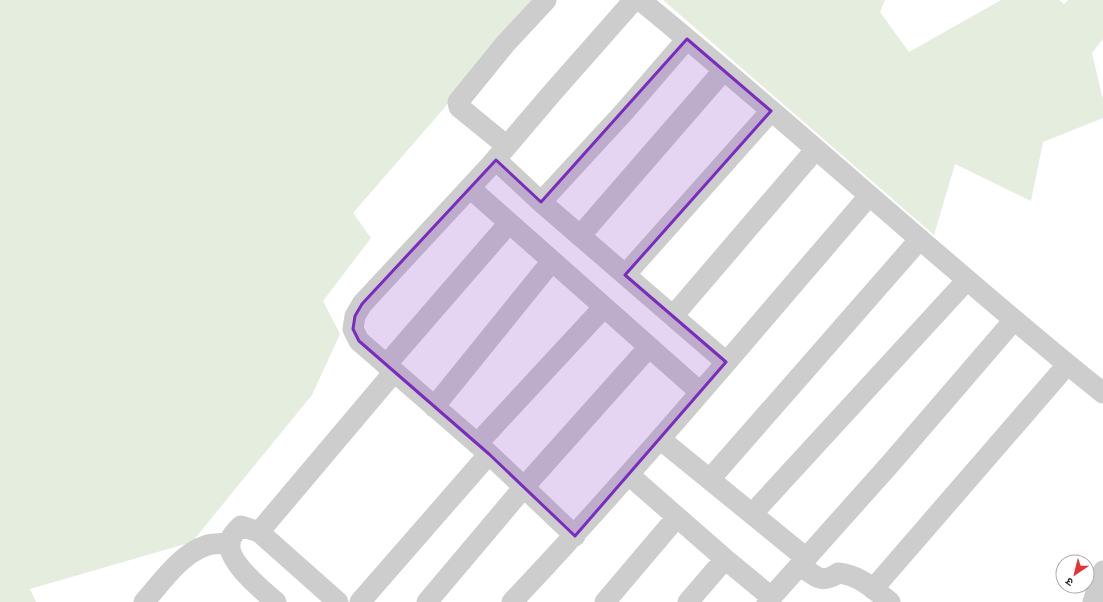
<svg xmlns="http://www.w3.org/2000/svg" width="1103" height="602" font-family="'PT Sans Narrow','Noto Sans Devanagari',sans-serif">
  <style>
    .green { fill: #e5edde }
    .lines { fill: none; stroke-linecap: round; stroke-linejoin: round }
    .street { stroke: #cdcdcd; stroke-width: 21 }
    .marked { fill: #7b2cbf; fill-opacity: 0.2; stroke: #7b2cbf; stroke-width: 3; stroke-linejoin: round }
  </style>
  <rect width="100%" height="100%" fill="#fff"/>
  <path class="green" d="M0 0H538L353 213 371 238 323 301 340 334 312 395 192 542 30 589 36 602H0Z
    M663 0H885L880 12 909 52 1001 0H1059L1064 4 1068 0H1103V39L1092 53 1103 100V118L1043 142 1031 201 955 164 934 235Z"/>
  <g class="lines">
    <path class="street" d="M640 0C741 82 838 169 937 254 992 301 1046 348 1103 393
      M507 146 459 107 458 102 506 43 546 0
      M496 160 541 202 726 362
      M470 188 700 392
      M541 202 624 112 687 39
      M580 236 724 70
      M625 275 771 111
      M673 316 816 149
      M386 365 509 223
      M434 407 552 261
      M660 439 806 558
      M477 444 604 307
      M629 475 725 559 771 597
      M710 479 920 239
      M752 514 967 280
      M259 532 394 372
      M575 536 489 454 359 341 353 329 355 316 362 304 489 167 553 92 634 0
      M800 565C815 576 821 585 838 573 860 575 873 589 890 602
      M873 589 1067 365
      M144 602C161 583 181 554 205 546 212 543 222 544 229 543
      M276 602C263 591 228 562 230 544 230 536 236 531 241 526L259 532 338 602
      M360 602 489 454
      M427 602 524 487 649 347
      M512 602C636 471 752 332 869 196
      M605 602 677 517
      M688 602 725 559
      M767 602 891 463 1014 320
      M1093 602 1103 571"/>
  </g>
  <path class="marked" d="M687 39 771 111 625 275 726 362 575 536 489 454 359 341 353 329 355 316 362 304 496 160 541 202Z"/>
  <g transform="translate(1075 574) rotate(215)"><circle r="19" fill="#ffffff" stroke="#acacac"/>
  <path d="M0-3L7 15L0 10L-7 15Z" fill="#e53335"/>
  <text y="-6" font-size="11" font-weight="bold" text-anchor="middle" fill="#303030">उ</text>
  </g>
</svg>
